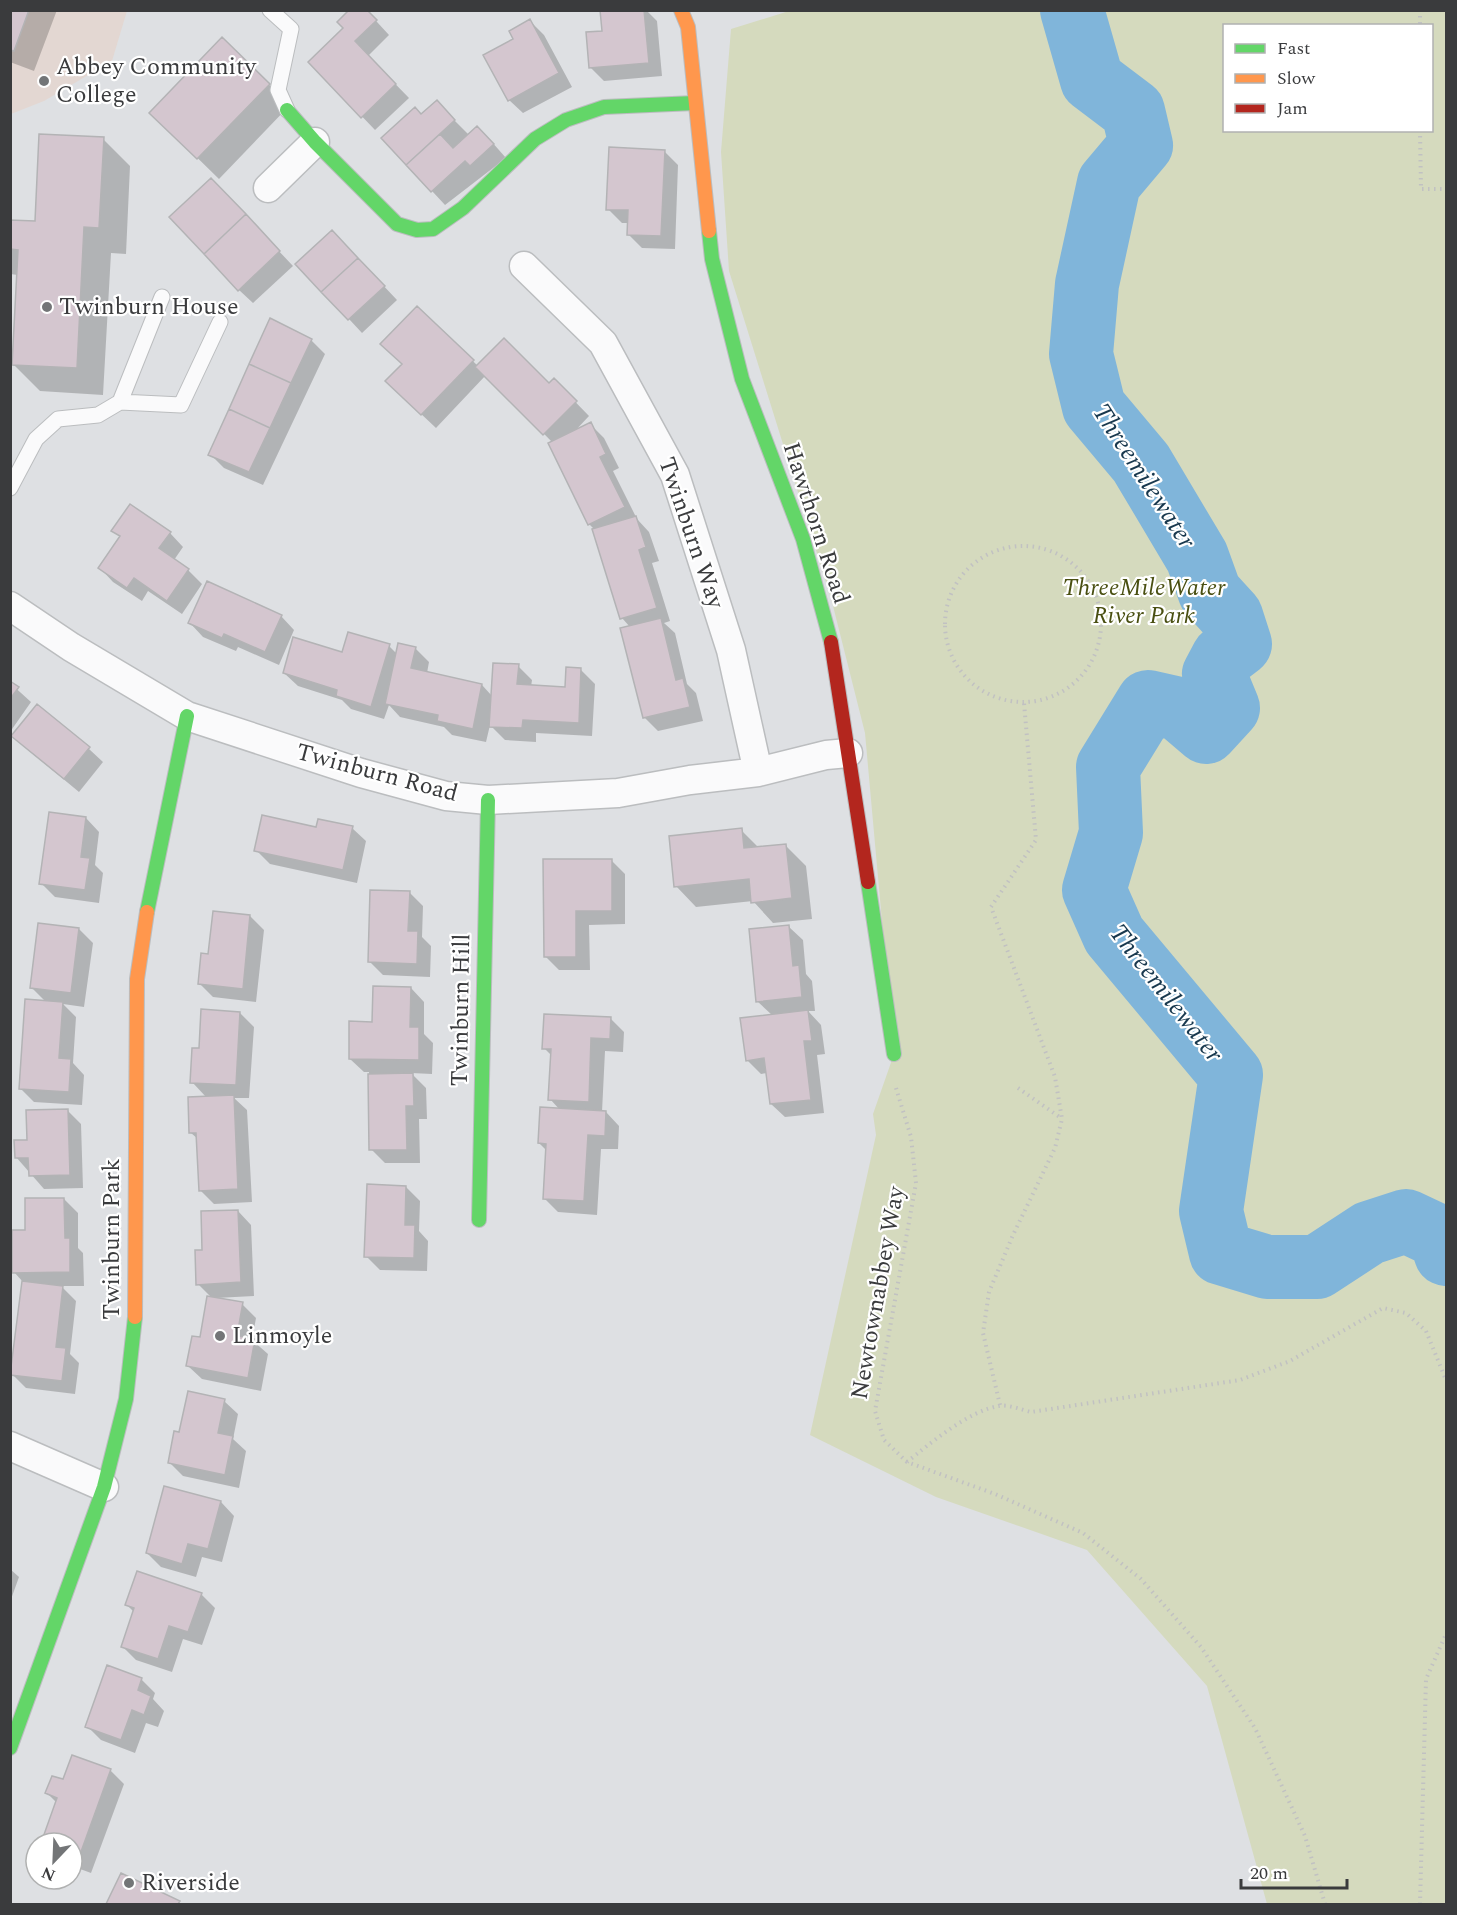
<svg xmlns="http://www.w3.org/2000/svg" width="1457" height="1915" font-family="Spectral,serif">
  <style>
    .education { fill: #e3d7d2 }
    .green { fill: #d5dabe; fill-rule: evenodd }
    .shadow { fill: #0003 }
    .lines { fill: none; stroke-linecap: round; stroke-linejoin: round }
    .river { stroke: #80b5da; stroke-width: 64 }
    .building { fill: #d4c6cf; stroke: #b3b3b5; stroke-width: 1.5 }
    .lane-casing { stroke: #bbbdbf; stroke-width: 17 }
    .street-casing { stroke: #bbbdbf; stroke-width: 31 }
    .fast-casing { stroke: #bbbdbf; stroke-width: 16 }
    .slow-casing { stroke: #bbbdbf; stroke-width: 16 }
    .jam-casing { stroke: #bbbdbf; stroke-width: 16 }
    .path { stroke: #c1c1c2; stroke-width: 4; stroke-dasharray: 1.5 4.5; stroke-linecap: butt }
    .lane { stroke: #fafafb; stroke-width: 15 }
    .street { stroke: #fafafb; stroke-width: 28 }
    .fast { stroke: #63d668; stroke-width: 14 }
    .slow { stroke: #ff974d; stroke-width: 14 }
    .jam { stroke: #b3261e; stroke-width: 14 }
    .poi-dot { fill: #737577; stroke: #fff; stroke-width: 2 }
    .labels { text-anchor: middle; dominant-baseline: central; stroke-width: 4.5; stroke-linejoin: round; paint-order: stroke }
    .poi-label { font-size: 24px; fill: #3a3b3d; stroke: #fff; text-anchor: start }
    .street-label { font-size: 24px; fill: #3a3b3d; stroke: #fff }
    .park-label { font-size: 24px; font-style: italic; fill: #494f11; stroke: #fff }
    .water-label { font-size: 26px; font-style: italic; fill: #18384e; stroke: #fff }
  </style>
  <rect width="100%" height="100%" fill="#dee0e3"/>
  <path class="education" d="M11 11H127L112 61 44 101 11 114Z"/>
  <path class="green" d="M789 11H1446V1904H1267L1207 1686 1087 1550 936 1497 810 1435 876 1135 873 1114 894 1054 865 733 831 598 729 271 721 152 731 29ZM1224 26H1432V130H1224Z"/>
  <path class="shadow" d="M10 10H57L34 71 10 62Z
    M366 10 389 35 368 56 409 98 375 130 310 62Z
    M602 10H646L657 21 662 76 604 81 590 67 603 32Z
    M530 21 544 35 572 87 523 113 509 100 515 40Z
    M222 40 290 105 219 179 172 133Z
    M422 116H450L469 135 491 141 506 158 445 205 383 138Z
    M103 139 130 166 126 254 111 253 103 395 40 391 13 364 18 275 10 274V221L36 223Z
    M664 151 678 165 675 249 642 248 628 234 629 223H622L608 209Z
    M225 194 293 266 253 303 239 290Z
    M346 246 397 300 362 333 349 319Z
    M417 308 478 366 549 385 554 380 589 416 574 432 590 424 604 438 619 468 613 471 637 519 649 532 659 561 652 563 670 621 664 623 675 633 687 684 696 693 703 721 658 731 644 717 630 627 622 618 595 530 589 524 553 443 486 375 436 428 401 395 404 365Z
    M311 340 325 354 263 485 224 468 210 454Z
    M113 531 170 533 183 547 174 560 188 570 202 584 182 614 148 591 142 601 113 582 100 568 121 538Z
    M281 616 294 630 279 665 238 647 236 651 203 637 190 623Z
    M389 646 397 654 415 648 429 662 427 673 482 685 492 696 518 666 532 680 531 687 566 689 581 670 595 684 592 736 536 733V742L505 740 490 725 486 742 452 735 444 727 400 717 389 705 384 719 351 709 342 700 298 686 284 673 343 654Z
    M10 683 31 702 10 732Z
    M37 706 89 749 103 762 79 792 27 749 13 736Z
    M86 818 99 832 95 865 103 873 99 903 55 897 41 883Z
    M352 828 366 841 357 883 270 864 256 850 318 829Z
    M741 830 759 848 785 845 806 866 812 919 773 923 753 901 696 907 676 886Z
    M611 860 625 874V924L589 925 590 970H559L545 956 544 861Z
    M409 892 423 906 422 937 431 946 430 977 383 975 369 961Z
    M250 916 264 930 256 1002 213 997 199 983 210 955Z
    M789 927 803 940 806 974 812 981 815 1011H808L821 1025 825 1054 817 1055 824 1113 785 1117 771 1104 767 1073 761 1074 747 1060 772 1015 757 1001Z
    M79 929 93 943 84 1007 63 1004 76 1017 73 1063 84 1075 82 1105 34 1102 20 1088 46 1002 32 988Z
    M411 988 424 1002V1034L433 1043 432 1074 411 1073 426 1088 427 1119H419L420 1163H385L371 1149 369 1072H364L350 1059 374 1023Z
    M240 1013 254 1027 249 1098H234L247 1110 252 1202 214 1204 200 1190 198 1139 191 1133 207 1098 192 1082 200 1050Z
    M610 1018 624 1032 623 1052 605 1051 602 1112H606L619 1126 618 1149H601L597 1215 558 1212 544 1198 547 1151 539 1143 560 1110 550 1099 552 1056 544 1048Z
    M67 1110 81 1124 83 1188 44 1189 16 1157 29 1141Z
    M406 1187 420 1201 419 1231 428 1241 427 1271 380 1270 366 1256Z
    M64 1199 78 1213V1248L83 1253 84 1286H61L76 1301 70 1354 79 1363 75 1394 26 1388 12 1374 23 1282 14 1272 27 1232Z
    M238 1211 251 1225 254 1296 216 1298 242 1304 256 1318 252 1340 268 1354 261 1391 202 1379 188 1366 201 1339 212 1298 198 1284 204 1251Z
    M224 1401 238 1414 233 1439 246 1451 239 1488 183 1476 169 1462 180 1434Z
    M221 1502 234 1516 222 1562 202 1557 196 1577 161 1567 147 1553Z
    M10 1569 19 1577 10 1602Z
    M201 1594 215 1608 202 1645 183 1639 172 1672 136 1660 122 1646 134 1612 127 1605Z
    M141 1679 155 1693 153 1699 164 1711 158 1727 146 1723 135 1753 101 1740 87 1726Z
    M110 1770 124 1784 91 1873 72 1866V1843H42L57 1803 47 1793 64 1781Z
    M122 1875 179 1903 181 1904H107Z"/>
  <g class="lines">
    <path class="river" d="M1072 10 1092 80 1133 111 1141 145 1109 183 1087 284 1081 354 1094 407 1141 463 1197 557 1210 593 1231 616 1240 644 1223 657 1214 674 1228 708 1206 732 1179 709 1148 702 1108 767 1111 833 1094 890 1114 935 1231 1075 1211 1211 1221 1253 1267 1267H1317L1369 1233 1406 1221 1440 1237 1446 1254"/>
  </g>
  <path class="building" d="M10 10H29L14 51 10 50Z
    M349 10H367L377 20 355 41 396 84 361 118 308 62 343 28 337 22Z
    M600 10H644L649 63 589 68 586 32 602 31Z
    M530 19 559 73 508 101 483 55 513 39 509 31Z
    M222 37 270 84 197 159 149 113Z
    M437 100 455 120 406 165 381 138 415 107 421 114Z
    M477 126 494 144 470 166 465 161 431 192 406 165 440 134 453 148Z
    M39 134 104 137 99 228 84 227 77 368 12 365 18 250 10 249V220L35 221Z
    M609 147 665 150 661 236 627 235 628 210H606Z
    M211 178 246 214 204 254 169 217Z
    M246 214 280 251 238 291 204 254Z
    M332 230 358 258 321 292 295 264Z
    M358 258 385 286 348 320 321 292Z
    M417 306 474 360 421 415 385 381 402 364 380 344Z
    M270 318 312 339 291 383 249 364Z
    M504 338 549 383 554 378 577 401 543 435 475 367Z
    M249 364 291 383 270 428 229 409Z
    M229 409 270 428 249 472 208 455Z
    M591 422 606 454 600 457 625 507 588 525 548 443Z
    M130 504 171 532 159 548 189 569 167 601 134 578 127 588 98 568 120 536 111 531Z
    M636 516 646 547 639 550 657 608 620 619 592 529Z
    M207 581 282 615 265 652 224 634 222 638 188 623Z
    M661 618 676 680 683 678 690 707 643 718 620 628Z
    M348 632 390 644 371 707 336 696 337 690 283 673 293 637 342 652Z
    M398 643 416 647 411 668 482 684 473 729 437 721 438 715 385 704Z
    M493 663 519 664 517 684 565 687 566 667 581 668 579 723 523 720 522 728 489 727Z
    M10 681 19 687 10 699Z
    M37 704 90 747 64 779 11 736Z
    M49 812 86 817 81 857 90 858 85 890 39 884Z
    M262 815 316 827 318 819 353 826 343 870 254 851Z
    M742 828 744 848 786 844 792 898 751 903 749 879 674 887 669 836Z
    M543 859H612V911H576V957H544Z
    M370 890 410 891 408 931H418L417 964 368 962Z
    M213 911 250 915 243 989 198 984 201 953 208 954Z
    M38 923 79 928 71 993 30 988Z
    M789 925 793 966 799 965 802 997 756 1002 749 929Z
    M373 986 411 987 410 1027H419V1060L349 1059V1021L372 1022Z
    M25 999 63 1002 59 1058 71 1059 69 1092 19 1089Z
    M201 1009 240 1012 236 1085 190 1083 192 1048H199Z
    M808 1010 812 1041H804L811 1100 770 1104 764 1058 746 1061 740 1018Z
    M544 1014 611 1017 610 1039 591 1038 589 1102 548 1100 551 1049H542Z
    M413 1073 414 1106H406L407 1150H369L368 1074Z
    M234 1095 238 1189 199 1191 196 1133H189L188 1097Z
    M540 1107 606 1111 605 1136 588 1135 584 1201 543 1199 546 1144 538 1143Z
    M68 1109 70 1175 29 1176 28 1158H15L14 1140H27L26 1110Z
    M367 1184 406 1186 405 1225H415L414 1258 364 1257Z
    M25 1198H64L65 1238H70V1272L12 1273V1230H25Z
    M238 1210 241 1282 196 1285 195 1250H202L201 1211Z
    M22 1281 63 1286 56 1347 66 1348 62 1381 10 1375Z
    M207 1296 243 1302 237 1336 255 1339 248 1378 186 1366 192 1336 200 1337Z
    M188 1391 225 1399 218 1433 233 1436 225 1475 168 1463 174 1431 179 1432Z
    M164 1486 221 1501 208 1549 188 1544 182 1564 146 1553Z
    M137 1571 202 1593 188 1632 169 1626 158 1659 121 1647 134 1608 125 1605Z
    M107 1665 142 1678 138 1690 151 1696 144 1715 132 1710 121 1740 85 1727Z
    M72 1755 111 1769 78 1860 72 1858V1843H41L57 1798 45 1793 52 1776 63 1779Z
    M121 1873 180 1901 178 1904H106Z"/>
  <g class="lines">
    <g class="lane-casing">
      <path id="lane" d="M270 10 291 29 278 90 287 110
        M120 402 162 297
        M10 488 36 439 58 419 98 415 120 402 181 405 220 322"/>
    </g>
    <g class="street-casing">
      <path id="street" d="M268 188 315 142
        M524 266 603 343 675 475 731 650 758 772
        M10 606 71 647 187 716 361 773 446 796 488 800 618 793 690 780 758 772 826 755 848 753
        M10 1446 104 1487"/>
    </g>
    <g class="fast-casing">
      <path id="fast" d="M287 110 315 142 397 224 417 230 433 229 463 208 535 139 566 120 604 107 695 103
        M709 231 712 259 742 379 803 539 831 642
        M868 882 894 1054
        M147 912 187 716
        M479 1220 488 800
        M10 1748 104 1487 126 1399 135 1317"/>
    </g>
    <g class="slow-casing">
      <path id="slow" d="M681 10 688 27 709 231
        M135 1317 137 979 147 912"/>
    </g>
    <g class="jam-casing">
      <path id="jam" d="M831 642 868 882"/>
    </g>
    <path class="path" d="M1420 10V26
      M1420 130 1421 189H1446
      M945 624a78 78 0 1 1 156 0a78 78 0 1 1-156 0Z
      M896 1088 911 1137 916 1183 875 1411 884 1440 907 1462 995 1494 1083 1533 1141 1579 1201 1647 1255 1728 1305 1836 1325 1904
      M1018 1088 1061 1118
      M1000 1405 983 1333 989 1292 1013 1235 1055 1148 1062 1119 1055 1077 991 907 1036 840 1024 703
      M907 1462C929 1444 970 1410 999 1406 1008 1404 1022 1410 1031 1412L1240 1380 1290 1361 1383 1308 1406 1313 1426 1331 1446 1380
      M1420 1904 1426 1679 1446 1634"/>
    <use href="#lane" class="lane"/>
    <use href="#street" class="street"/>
    <use href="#fast" class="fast"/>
    <use href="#slow" class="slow"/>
    <use href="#jam" class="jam"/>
  </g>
  <g class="poi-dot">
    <circle cx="44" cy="81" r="6"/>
    <circle cx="47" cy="307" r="6"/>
    <circle cx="220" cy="1336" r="6"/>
    <circle cx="129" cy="1883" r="6"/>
  </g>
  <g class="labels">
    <g class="poi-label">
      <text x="56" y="67">Abbey Community<tspan x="56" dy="28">College</tspan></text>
      <text x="59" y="307">Twinburn House</text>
      <text x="232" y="1336">Linmoyle</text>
      <text x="141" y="1883">Riverside</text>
    </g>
    <g class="street-label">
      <text transform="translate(816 523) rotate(72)">Hawthorn Road</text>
      <text transform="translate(691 533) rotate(71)">Twinburn Way</text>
      <text transform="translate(377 773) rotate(15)">Twinburn Road</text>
      <text transform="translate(461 1010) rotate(-89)">Twinburn Hill</text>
      <text transform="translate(112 1239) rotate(-90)">Twinburn Park</text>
      <text transform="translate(878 1293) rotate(-80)">Newtownabbey Way</text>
    </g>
    <g class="park-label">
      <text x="1144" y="588">ThreeMileWater<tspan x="1144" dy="28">River Park</tspan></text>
    </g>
    <g class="water-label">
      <text transform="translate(1144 476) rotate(57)">Threemilewater</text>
      <text transform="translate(1166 993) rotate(52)">Threemilewater</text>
    </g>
  </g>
  <rect width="1457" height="1915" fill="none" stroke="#3a3b3d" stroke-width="24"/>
  <rect x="1223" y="24" width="210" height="108" fill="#ffffff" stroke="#b0b1b1" stroke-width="1.5"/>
  <rect x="1235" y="44" width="30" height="9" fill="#63d668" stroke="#b0b1b1" stroke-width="1.5"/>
  <text x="1277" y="54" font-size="18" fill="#3a3b3d">Fast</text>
  <rect x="1235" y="74" width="30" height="9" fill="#ff974d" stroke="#b0b1b1" stroke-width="1.5"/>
  <text x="1277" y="84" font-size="18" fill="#3a3b3d">Slow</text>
  <rect x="1235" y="104" width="30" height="9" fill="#b3261e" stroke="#b0b1b1" stroke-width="1.5"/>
  <text x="1277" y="114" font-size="18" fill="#3a3b3d">Jam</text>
  <g transform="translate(54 1861) rotate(203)"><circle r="28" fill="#ffffff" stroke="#b0b1b1" stroke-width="1.5"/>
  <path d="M0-4.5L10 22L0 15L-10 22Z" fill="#737577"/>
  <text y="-9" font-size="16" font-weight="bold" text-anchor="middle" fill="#3a3b3d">N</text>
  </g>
  <path d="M1241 1879v9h106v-9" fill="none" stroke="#3a3b3d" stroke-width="3"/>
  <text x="1250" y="1879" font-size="18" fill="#3a3b3d" stroke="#ffffff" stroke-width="4.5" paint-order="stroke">20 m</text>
</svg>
